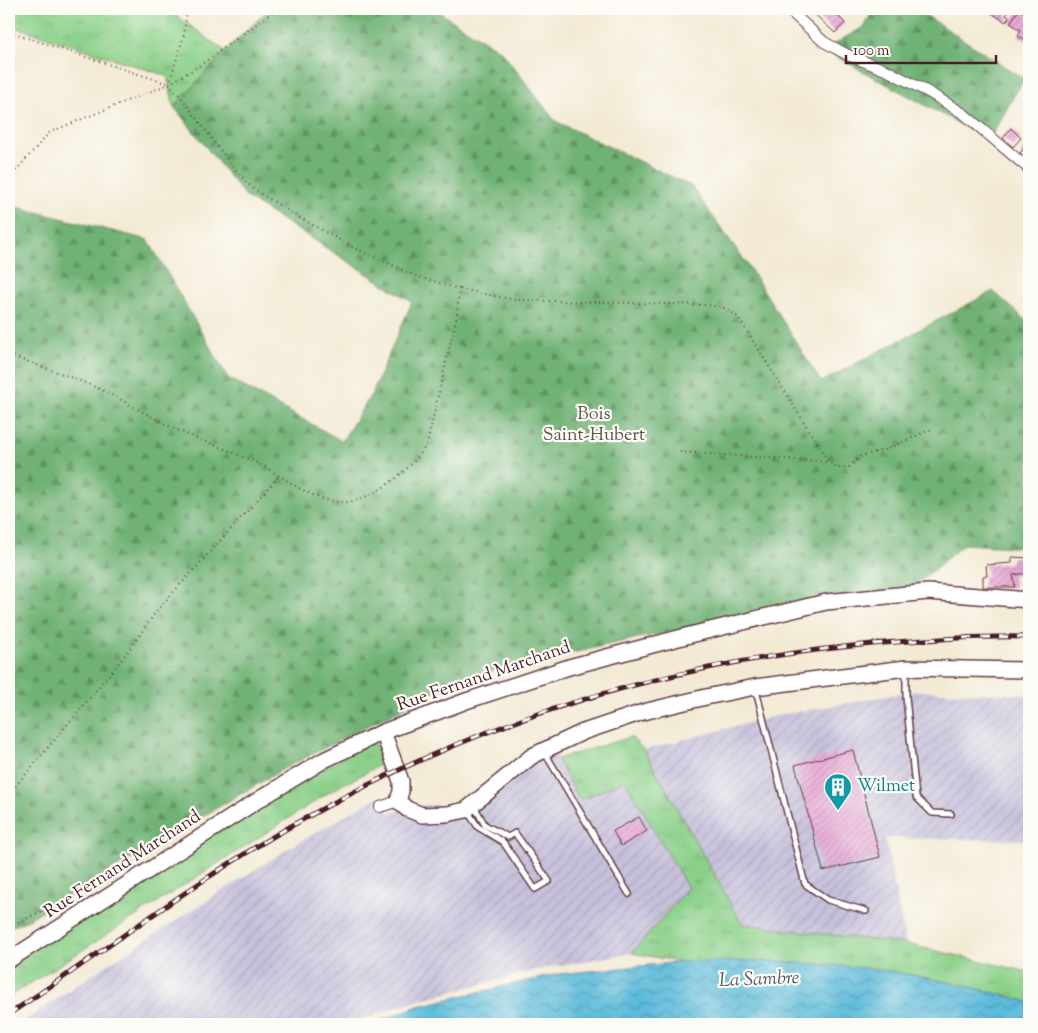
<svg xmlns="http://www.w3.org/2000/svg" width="1038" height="1033" font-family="'Sorts Mill Goudy',serif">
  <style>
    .industrial { fill: url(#industrial-furrows) }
    .grass { fill: url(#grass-tufts); stroke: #6a785a }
    .forest { fill: url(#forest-firs); stroke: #5d6850 }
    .water { fill: url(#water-waves); stroke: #536d82 }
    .building { fill: url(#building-hatch) }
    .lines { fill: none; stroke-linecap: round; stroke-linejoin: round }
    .lane-casing { stroke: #633d44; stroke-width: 8 }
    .street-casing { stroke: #633d44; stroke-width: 12 }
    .secondary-casing { stroke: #633d44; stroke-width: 18 }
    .path { stroke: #633d44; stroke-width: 2; stroke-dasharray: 1 4; stroke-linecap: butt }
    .lane { stroke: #fff; stroke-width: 5 }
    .street { stroke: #fff; stroke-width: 10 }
    .secondary { stroke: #fff; stroke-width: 15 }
    .rail-casing { stroke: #4a1f2b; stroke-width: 5 }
    .rail { stroke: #fdfcf7; stroke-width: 3; stroke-dasharray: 9; stroke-linecap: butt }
    .labels { text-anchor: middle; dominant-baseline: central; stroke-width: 4.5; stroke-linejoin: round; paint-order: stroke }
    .park-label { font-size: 18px; fill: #5e5447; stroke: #fdfcf7 }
    .street-label { font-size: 18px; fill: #4a1f2b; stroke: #fdfcf7 }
    .culture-label { font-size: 18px; fill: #0d838f; stroke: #fdfcf7; text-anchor: start }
    .water-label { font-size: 19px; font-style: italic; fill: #505668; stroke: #fdfcf7 }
  </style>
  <defs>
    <pattern id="industrial-furrows" width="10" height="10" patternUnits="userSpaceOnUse" patternTransform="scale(1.25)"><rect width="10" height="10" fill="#c6c0da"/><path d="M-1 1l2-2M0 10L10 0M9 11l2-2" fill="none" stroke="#aca5bb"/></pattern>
    <pattern id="grass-tufts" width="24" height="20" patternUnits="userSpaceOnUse" patternTransform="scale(1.25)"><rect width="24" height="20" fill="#8bd089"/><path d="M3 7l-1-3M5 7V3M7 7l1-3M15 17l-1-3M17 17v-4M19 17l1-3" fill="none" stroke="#79b276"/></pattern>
    <pattern id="forest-firs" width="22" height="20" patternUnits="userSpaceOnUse" patternTransform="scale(1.25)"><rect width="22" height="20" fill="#70b275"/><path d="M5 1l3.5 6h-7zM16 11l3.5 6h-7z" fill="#5e9060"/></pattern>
    <pattern id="water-waves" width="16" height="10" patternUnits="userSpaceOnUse" patternTransform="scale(1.25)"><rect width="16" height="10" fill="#5cbbda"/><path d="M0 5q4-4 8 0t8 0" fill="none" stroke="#4e97b1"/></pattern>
    <pattern id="building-hatch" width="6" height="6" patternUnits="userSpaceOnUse" patternTransform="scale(1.25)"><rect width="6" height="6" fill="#e7a7d6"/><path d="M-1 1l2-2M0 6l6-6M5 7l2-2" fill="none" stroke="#bd87ae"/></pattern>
  </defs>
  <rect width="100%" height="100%" fill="#fdfcf7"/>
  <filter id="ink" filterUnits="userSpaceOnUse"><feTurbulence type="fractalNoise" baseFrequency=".02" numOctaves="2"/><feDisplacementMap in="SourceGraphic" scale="10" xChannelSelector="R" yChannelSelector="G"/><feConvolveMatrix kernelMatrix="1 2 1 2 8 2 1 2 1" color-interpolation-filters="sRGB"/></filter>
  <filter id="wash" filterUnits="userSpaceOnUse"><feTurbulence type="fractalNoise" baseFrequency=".0096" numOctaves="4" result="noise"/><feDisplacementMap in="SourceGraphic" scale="20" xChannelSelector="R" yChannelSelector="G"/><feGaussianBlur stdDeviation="1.12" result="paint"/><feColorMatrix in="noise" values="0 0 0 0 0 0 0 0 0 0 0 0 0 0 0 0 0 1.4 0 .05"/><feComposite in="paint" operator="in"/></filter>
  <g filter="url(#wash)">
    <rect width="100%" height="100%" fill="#f3ead4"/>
    <path class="industrial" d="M915 691 1029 695V840L885 838 906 944 742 924 644 750 775 716Z
      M553 751 580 800 625 780 688 888 632 953 549 967 426 998 390 1009 353 1024H20L99 970 286 850 377 797 390 813 424 805H462Z"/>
    <path class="grass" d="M9 9H167L225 51 174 107 167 76 9 25Z
      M631 737 644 750 742 924 906 944 1029 972V1002L967 986 894 972 817 964 757 961 681 962 632 953 688 888 625 780 580 800 557 759Z
      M370 743 379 746 391 759 333 790 9 997V966L242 814Z"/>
    <path class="forest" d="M269 9H434L502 52 555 121 691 186 747 264 821 382 993 291 1029 323V548L964 544 912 588 638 638 462 678 283 769 25 921 9 928V205L148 240 228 378 342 441 372 393 412 302 246 197 174 107 225 51Z
      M873 9H916L1024 79 989 140 824 50 865 26Z"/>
    <path class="water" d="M757 961C803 963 849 965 894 972 940 979 985 990 1029 1002V1024H371L418 1006 558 974 681 962Z"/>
    <g id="blocks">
      <path class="building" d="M809 9H831L845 23 835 33Z
        M985 9H1010L1006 15 1009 17 1006 22Z
        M1019 10 1029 17V35L1026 40 1018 36 1021 30 1010 23Z
        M1011 128 1021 138 1013 147 1003 138Z
        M1028 143 1029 145 1028 160 1020 153Z
        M1012 557 1029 558V573L1013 575 1015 587H983V576H987L986 565 1012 563Z
        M853 750 880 857 823 871 795 765Z
        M639 817 647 831 621 846 613 831Z"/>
    </g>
  </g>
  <g filter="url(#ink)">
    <use href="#blocks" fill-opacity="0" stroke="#633d44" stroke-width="1"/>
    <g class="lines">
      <g class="lane-casing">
        <path id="lane" d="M906 671V697L916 797 932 813 951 814
          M756 690 805 884 828 900 866 911
          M545 753 629 894
          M468 812 478 827 503 842 535 889 549 881 515 833 508 837 485 825 474 806"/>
      </g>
      <g class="street-casing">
        <path id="street" d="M788 9 824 42 848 55 888 71 930 93 964 114 1029 169
          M380 807 398 801"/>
      </g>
      <g class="secondary-casing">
        <path id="secondary" d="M383 732 401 781V791L398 801 407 809 422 815 447 814 466 810 532 756 583 732 643 712 706 697 755 687 906 668 1029 670
          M9 960 263 797 324 760 383 732 466 701 569 667 690 635 826 602 928 592 1029 600"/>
      </g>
      <path class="path" d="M9 32 169 84
        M9 178 50 132 169 84 184 35 187 9
        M460 289 515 300 708 305 724 308 738 317 829 462 838 468 849 467 861 456 887 449 934 428
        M9 355C42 367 77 378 108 393 131 405 153 418 175 429 201 441 227 449 253 461 282 474 312 504 346 502 375 499 412 469 427 444L457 315 459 289 416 276 354 248 295 215 252 188 234 168 181 97 169 84 199 66 277 9
        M680 452 829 462
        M9 794 123 658 158 609 279 476
        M9 927 92 887H100"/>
      <use href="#lane" class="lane"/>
      <use href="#street" class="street"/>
      <use href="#secondary" class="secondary"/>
      <g class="rail-casing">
        <path id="rail" d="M9 1014C107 950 199 877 302 820 484 717 676 660 884 643 933 639 981 636 1029 637"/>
      </g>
      <use href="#rail" class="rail"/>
    </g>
  </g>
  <defs>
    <g id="building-pin" transform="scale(1.4375)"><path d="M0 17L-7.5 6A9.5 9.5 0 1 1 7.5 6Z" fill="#0f9aa8" stroke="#fdfcf7"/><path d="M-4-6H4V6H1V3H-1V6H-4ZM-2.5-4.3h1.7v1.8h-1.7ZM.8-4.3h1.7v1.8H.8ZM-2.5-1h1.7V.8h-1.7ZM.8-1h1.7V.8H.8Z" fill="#fff"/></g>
  </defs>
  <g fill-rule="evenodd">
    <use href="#building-pin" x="838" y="787"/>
  </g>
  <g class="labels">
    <g class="park-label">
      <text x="594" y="415">Bois<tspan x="594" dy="21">Saint-Hubert</tspan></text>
    </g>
    <g class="street-label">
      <text transform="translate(484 677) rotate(-19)">Rue Fernand Marchand</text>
      <text transform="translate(123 865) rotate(-33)">Rue Fernand Marchand</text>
    </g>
    <g class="culture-label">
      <text x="857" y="787">Wilmet</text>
    </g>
    <g class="water-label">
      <text transform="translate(759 980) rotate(-2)">La Sambre</text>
    </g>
  </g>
  <rect width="1038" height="1033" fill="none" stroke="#fdfcf7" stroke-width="30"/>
  <path d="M846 55v8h150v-8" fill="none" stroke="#4a1f2b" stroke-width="2.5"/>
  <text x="853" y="55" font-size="15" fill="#4a1f2b" stroke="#fdfcf7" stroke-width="4" paint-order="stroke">100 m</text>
</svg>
